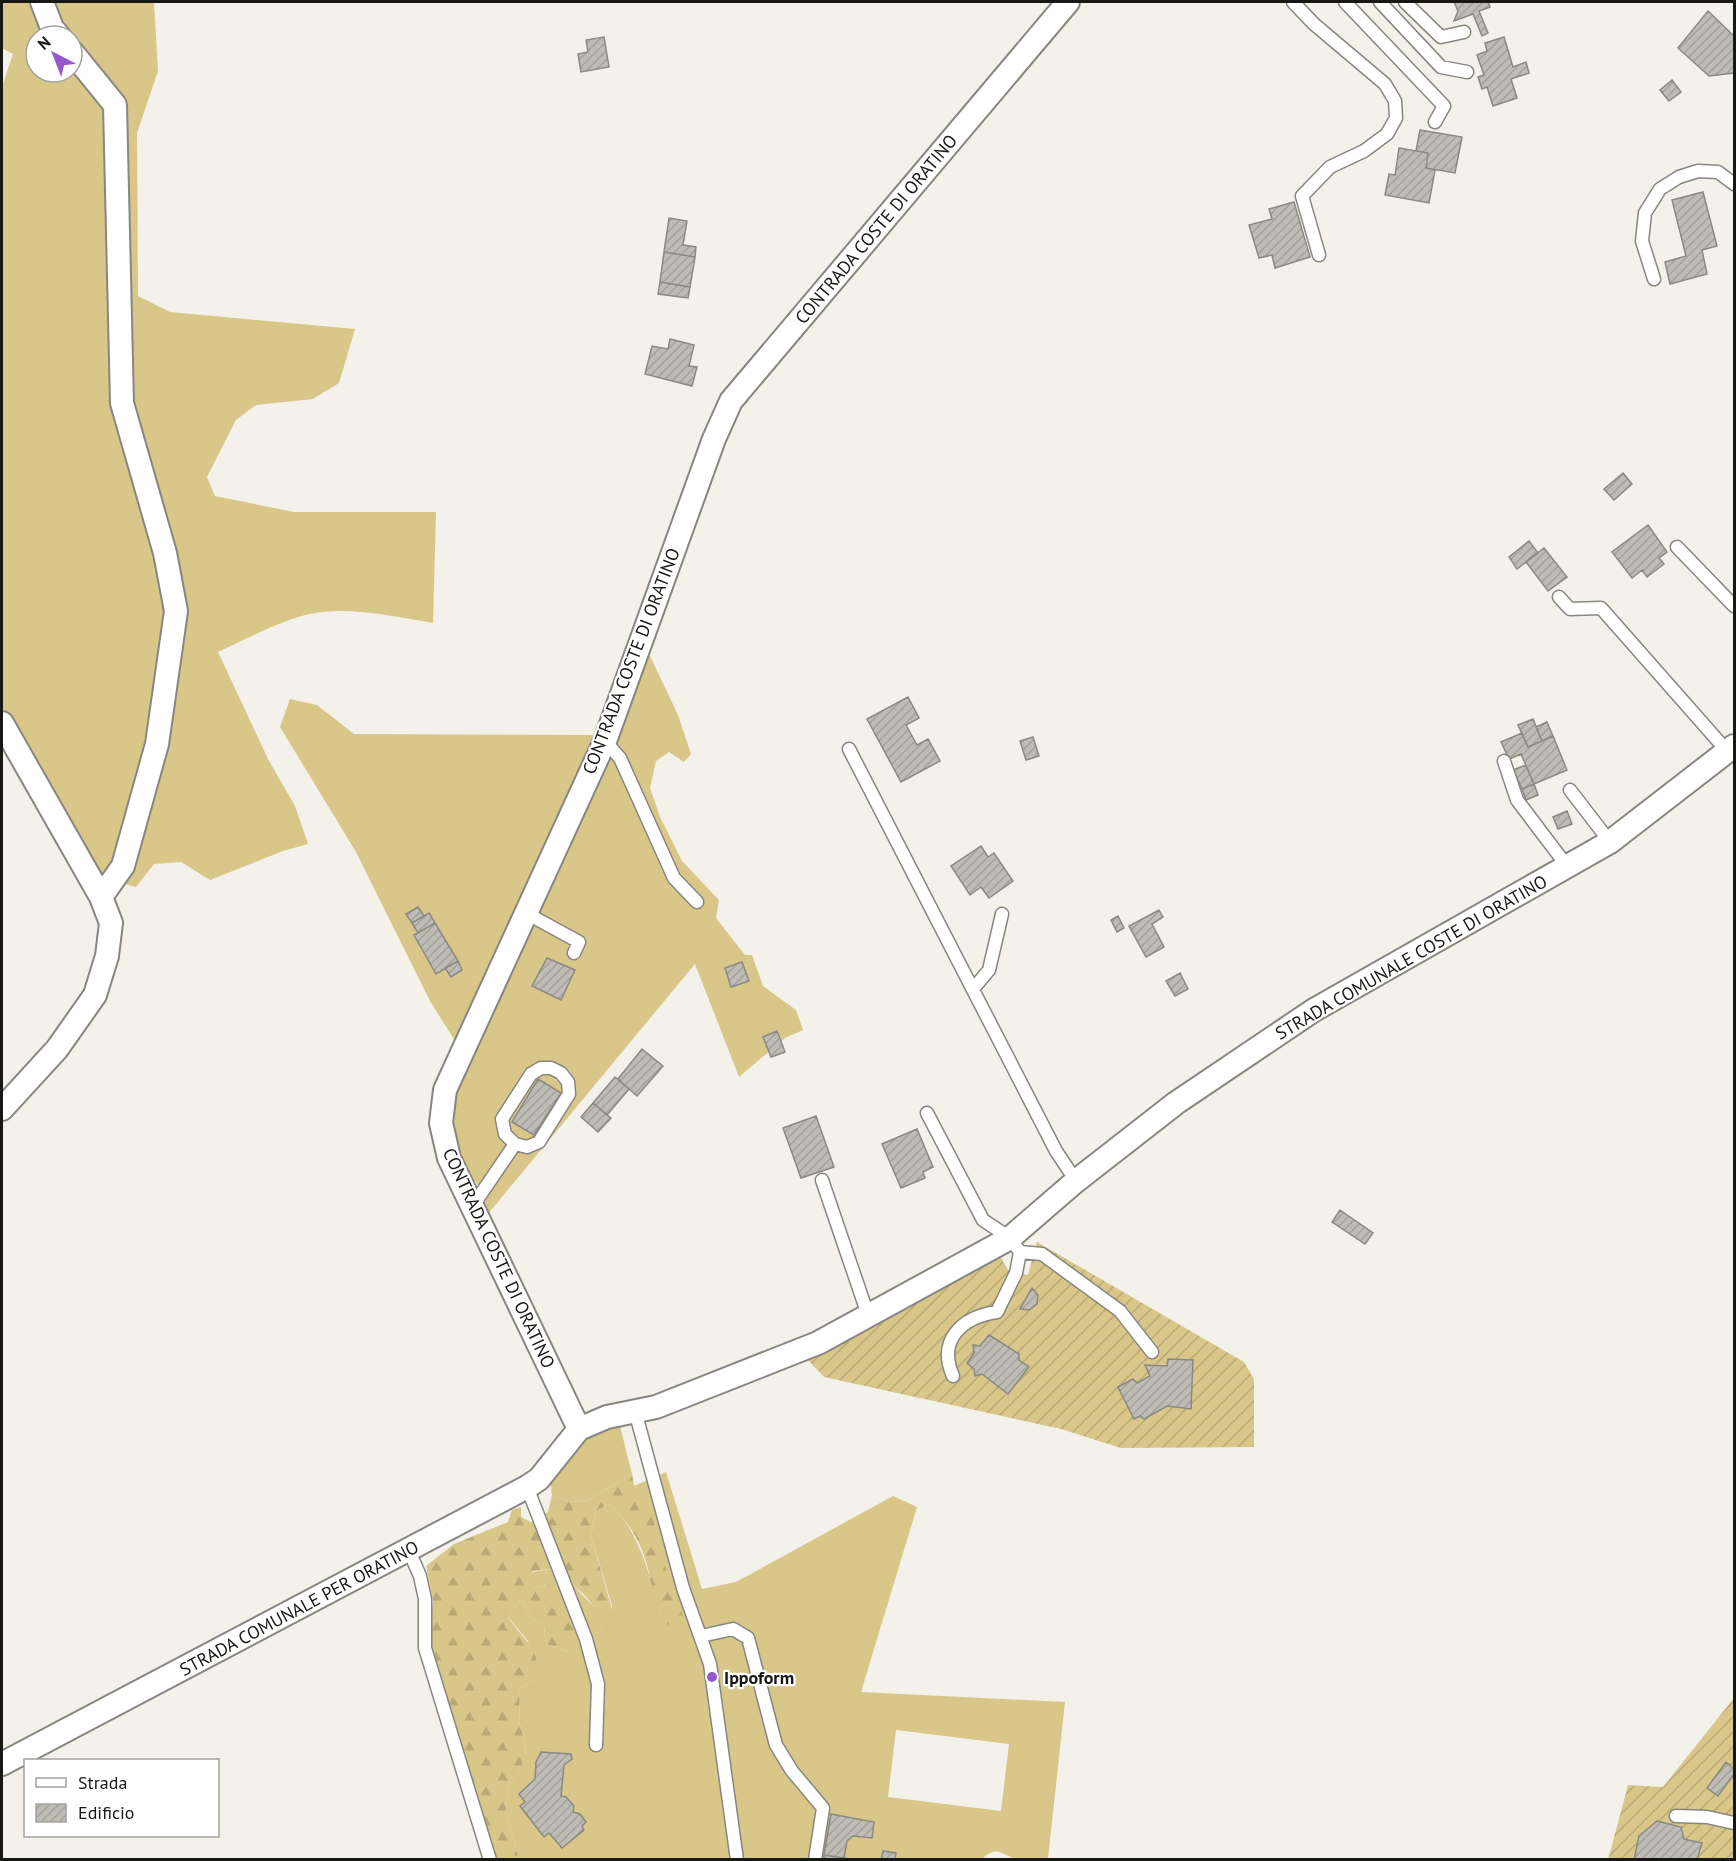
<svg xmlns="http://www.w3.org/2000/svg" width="1736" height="1861" font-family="'PT Sans',sans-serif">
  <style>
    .grass { fill: #d8c789; fill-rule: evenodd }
    .forest { fill: url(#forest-firs) }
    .garden { fill: url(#garden-furrows) }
    .building { fill: url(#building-hatch); stroke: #8a8982; stroke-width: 1.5 }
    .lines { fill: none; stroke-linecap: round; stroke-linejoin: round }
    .lane-casing { stroke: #888680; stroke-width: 15 }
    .street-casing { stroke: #888680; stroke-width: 26 }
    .lane { stroke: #fff; stroke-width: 12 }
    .street { stroke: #fff; stroke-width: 22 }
    .poi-dot { fill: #9558ce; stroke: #fff; stroke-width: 2 }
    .labels { text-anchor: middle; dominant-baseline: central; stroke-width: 4.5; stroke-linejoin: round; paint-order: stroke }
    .street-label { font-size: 18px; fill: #171714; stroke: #fff }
    .poi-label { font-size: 18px; font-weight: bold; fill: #171714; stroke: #fff; text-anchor: start }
  </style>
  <defs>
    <pattern id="forest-firs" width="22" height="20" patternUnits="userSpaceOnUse" patternTransform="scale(1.5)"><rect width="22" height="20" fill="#d8c789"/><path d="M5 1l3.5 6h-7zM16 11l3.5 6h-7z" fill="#b9aa75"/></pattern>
    <pattern id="garden-furrows" width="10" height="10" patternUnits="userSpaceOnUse" patternTransform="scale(1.5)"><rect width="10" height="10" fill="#d8c789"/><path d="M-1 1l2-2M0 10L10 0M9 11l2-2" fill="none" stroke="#b9aa75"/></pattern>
    <pattern id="building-hatch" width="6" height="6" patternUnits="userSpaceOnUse" patternTransform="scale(1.5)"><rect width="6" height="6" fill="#bebcb5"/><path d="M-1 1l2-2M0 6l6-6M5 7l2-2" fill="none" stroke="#a3a19b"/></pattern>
  </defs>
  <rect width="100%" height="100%" fill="#f3f1ea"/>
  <path class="grass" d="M2 2H154L158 71 137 133 138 296 170 312 355 329 339 383 313 399 256 405 236 420 207 477 215 496 294 512H436L433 623C397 617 359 608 322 612 293 614 246 639 218 652L268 759 295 806 308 844 283 851 210 880 181 862 154 864 136 887 98 877 2 737V87L13 54 2 48ZM36 36H72V72H36Z
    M650 656 678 715 691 754 684 762 669 752 656 761 650 788 660 817 682 861 719 900 716 918 745 955H752L763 986 796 1010 803 1030 785 1038 739 1077 695 964 487 1215 484 1210 486 1195 475 1181 465 1185 444 1122 457 1044 430 1001 356 852 280 727 290 699 317 705 354 734 596 735 612 686Z
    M619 1422 632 1474 588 1500 571 1502 552 1495 550 1480 576 1442Z
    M666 1472 702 1589 736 1582 893 1496 917 1507 861 1692 1065 1702 1048 1859C1038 1859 1026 1861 1017 1859 1002 1856 998 1843 981 1860L519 1859 506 1812 508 1786 521 1770 526 1746 519 1721 520 1689 537 1678 528 1641 508 1617 521 1599 532 1619 544 1626 546 1644 573 1654 551 1608 547 1585 534 1588 525 1583 533 1572 549 1569 568 1576C577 1593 594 1604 605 1621 609 1628 609 1638 612 1644V1606L591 1536 596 1511 609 1504C641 1532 649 1576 661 1615L634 1486ZM896 1730 1009 1744 1001 1811 888 1797Z"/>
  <path class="forest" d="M632 1474 634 1485 642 1490 651 1511 662 1557 684 1619 668 1625C651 1603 652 1574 642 1550 635 1532 622 1516 609 1504L596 1511 591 1536 618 1630 611 1645C606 1627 599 1613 587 1598 580 1589 574 1588 568 1576L549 1569 533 1571 526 1583 534 1588 547 1585 561 1587 559 1600 552 1608 572 1622 582 1643 573 1654 546 1644 544 1626 532 1619 521 1599 508 1617C523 1640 541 1648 537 1678L520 1689 519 1721 526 1746 521 1770 508 1786 506 1812 519 1859H493L429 1650 433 1600 426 1566 454 1544 508 1522 512 1510 521 1507V1517L531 1522 548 1512 552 1495 571 1502 588 1500Z"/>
  <path class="garden" d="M1037 1242 1244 1362 1254 1379V1447L1121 1448 1061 1429 824 1377 808 1360 992 1256H1000L1008 1270 1028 1275Z
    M1734 1698V1859L1608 1860 1628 1785 1663 1787Z"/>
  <path class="building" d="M1454 2H1488L1490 7 1479 11 1488 33 1482 36 1473 14 1454 21 1458 11Z
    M1708 11 1734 36V73L1709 76 1678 48Z
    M604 37 609 67 581 72 578 54 588 52 586 40Z
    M1504 37 1513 67 1526 62 1529 73 1511 79 1517 98 1493 106 1487 87 1482 89 1478 77 1484 75 1477 55 1487 51 1485 43Z
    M1672 80 1681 92 1669 101 1660 90Z
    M1420 130 1462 137 1455 173 1426 168 1428 153 1416 151Z
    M1399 148 1428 153 1426 168 1435 170 1429 203 1385 195 1389 174 1395 175Z
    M1703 192 1717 246 1702 250 1707 274 1670 284 1665 262 1686 256 1672 200Z
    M1294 202 1310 257 1275 268 1272 255 1259 258 1249 225 1272 219 1269 209Z
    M669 218 687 221 683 245 696 247 695 257 664 252Z
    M664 252 695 257 690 287 660 282Z
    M660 282 690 287 688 298 658 294Z
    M670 339 694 345 689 366 697 367 692 386 645 374 652 346 668 349Z
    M1623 473 1632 484 1614 500 1604 489Z
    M1648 525 1667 552 1659 558 1664 564 1647 577 1642 570 1632 578 1612 552Z
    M1529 541 1538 553 1517 569 1509 557Z
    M1544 548 1567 577 1548 591 1526 562Z
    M908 697 919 718 906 725 917 745 928 739 940 761 901 782 867 719Z
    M1533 719 1542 741 1528 747 1518 725Z
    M1547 722 1553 736 1542 741 1536 727Z
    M1522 733 1528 747 1553 736 1567 770 1534 784 1521 754 1509 759 1501 742Z
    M1033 737 1039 756 1026 760 1020 741Z
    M1526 765 1534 784 1522 789 1513 770Z
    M1534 784 1538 795 1526 800 1522 789Z
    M1567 811 1572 824 1558 829 1553 817Z
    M981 846 988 857 994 853 1013 881 989 898 981 887 970 895 951 866Z
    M418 907 424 916 412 923 406 914Z
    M1159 910 1163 917 1152 924 1164 947 1146 957 1129 926Z
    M429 913 435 923 418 933 412 923Z
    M1118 916 1124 928 1117 932 1111 920Z
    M435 923 458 961 436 974 414 935Z
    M547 958 575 970 561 1000 532 986Z
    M458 961 462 970 451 977 445 968Z
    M742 962 749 981 731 987 725 968Z
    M1180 973 1188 989 1175 996 1166 981Z
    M777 1031 785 1052 771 1057 763 1037Z
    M642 1049 663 1066 637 1096 618 1079Z
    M615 1077 629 1089 607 1115 593 1103Z
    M538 1079 561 1093 534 1135 512 1122Z
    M593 1103 611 1118 598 1132 581 1117Z
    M816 1116 834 1167 801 1178 783 1128Z
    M917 1129 933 1167 923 1172 925 1178 901 1188 882 1144Z
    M1340 1210 1373 1233 1365 1244 1332 1222Z
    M1032 1288 1038 1295 1037 1304 1029 1310 1020 1309Z
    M989 1335 1019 1354V1360L1029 1367 1008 1394 982 1374 975 1376 974 1369 967 1363 974 1353 973 1345 980 1346Z
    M1168 1359 1193 1360 1191 1409 1167 1406 1144 1419 1140 1416 1134 1419 1118 1387 1133 1379 1137 1383 1150 1376 1145 1365 1167 1366Z
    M541 1752 571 1754 572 1759 564 1765 561 1796 566 1797 574 1806 573 1812 580 1814 586 1822 582 1826 584 1830 562 1848 549 1833 544 1837 520 1806 525 1802 519 1794 535 1779 536 1762Z
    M1726 1762 1734 1769V1774L1718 1796 1707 1788Z
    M831 1814 874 1822 872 1838 853 1836 847 1841 844 1858 824 1855Z
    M1657 1821 1681 1827 1684 1839 1702 1843 1697 1860H1634L1639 1836Z
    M883 1851 896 1853 895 1860H881Z
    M824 1855 844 1858 853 1860H824Z"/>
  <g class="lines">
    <g class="lane-casing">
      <path id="lane" d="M1293 2 1314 24 1385 84 1395 101 1396 118 1387 134 1364 151 1330 167 1302 196 1319 255
        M1345 2 1444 106 1435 122
        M1380 2 1441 67 1467 72
        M1405 2 1441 37 1464 32
        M1654 279 1642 241 1645 213 1660 189 1679 177 1698 171 1718 172 1734 184
        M1677 547 1734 606
        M1559 597 1570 609 1601 608 1727 751
        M605 741 620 758 674 878 697 902
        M849 749 1056 1151 1076 1181
        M1504 761 1517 800 1567 866
        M1570 790 1610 842
        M526 913 579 942 574 953
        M973 989 989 970 1002 914
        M541 1068H551L561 1073 568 1082 569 1094 539 1142 527 1147 515 1144 505 1134 502 1119 531 1074Z
        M927 1113 983 1220 1010 1238 1020 1252 1016 1273 997 1312C962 1317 937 1340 953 1376
        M822 1180 868 1315
        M472 1207 515 1144
        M1020 1252 1042 1254 1120 1311 1152 1352
        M635 1411 683 1588 710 1664 737 1860
        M527 1487 586 1639 598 1684 596 1745
        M409 1551 420 1576 425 1599V1648L490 1860
        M701 1636 733 1629 748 1638 776 1745 792 1771 823 1808 815 1860
        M1676 1816 1707 1817 1734 1823"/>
    </g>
    <g class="street-casing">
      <path id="street" d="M42 2 52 28 59 36
        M72 52 115 105 122 403 165 553 176 611 157 744 123 866 101 897
        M2 723 101 897 111 923 107 956 95 995 57 1049 2 1109
        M579 1429 449 1158 441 1123 445 1090 605 741 714 439 731 401 1068 2
        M2 1764 527 1487 539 1479 579 1429 607 1417 656 1407 818 1343 1010 1238 1076 1181 1176 1103 1314 1010 1610 842 1734 746"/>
    </g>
    <use href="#lane" class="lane"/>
    <use href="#street" class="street"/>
  </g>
  <circle class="poi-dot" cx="712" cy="1677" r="6"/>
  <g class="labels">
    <g class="street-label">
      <text transform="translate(876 229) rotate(-50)">CONTRADA COSTE DI ORATINO</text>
      <text transform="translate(631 661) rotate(-69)">CONTRADA COSTE DI ORATINO</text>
      <text transform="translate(1411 957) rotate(-30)">STRADA COMUNALE COSTE DI ORATINO</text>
      <text transform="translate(499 1258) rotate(65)">CONTRADA COSTE DI ORATINO</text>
      <text transform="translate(299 1608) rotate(-28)">STRADA COMUNALE PER ORATINO</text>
    </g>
    <g class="poi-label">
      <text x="724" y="1677">Ippoform</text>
    </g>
  </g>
  <rect width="1736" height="1861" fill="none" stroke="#171714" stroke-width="6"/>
  <rect x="24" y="1759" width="195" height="78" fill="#ffffff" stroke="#a2a2a1" stroke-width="1.5"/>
  <rect x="36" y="1778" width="30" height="9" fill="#ffffff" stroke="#a2a2a1" stroke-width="1.5"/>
  <text x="78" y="1789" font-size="18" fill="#171714">Strada</text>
  <rect x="36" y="1804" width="30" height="18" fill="url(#building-hatch)" stroke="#a2a2a1" stroke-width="1.5"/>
  <text x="78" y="1819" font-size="18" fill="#171714">Edificio</text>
  <g transform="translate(54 54) rotate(318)"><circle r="28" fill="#ffffff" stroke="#a2a2a1" stroke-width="1.5"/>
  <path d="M0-4.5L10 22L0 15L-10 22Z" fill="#9558ce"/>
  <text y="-9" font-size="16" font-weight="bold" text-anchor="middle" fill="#171714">N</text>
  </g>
</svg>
